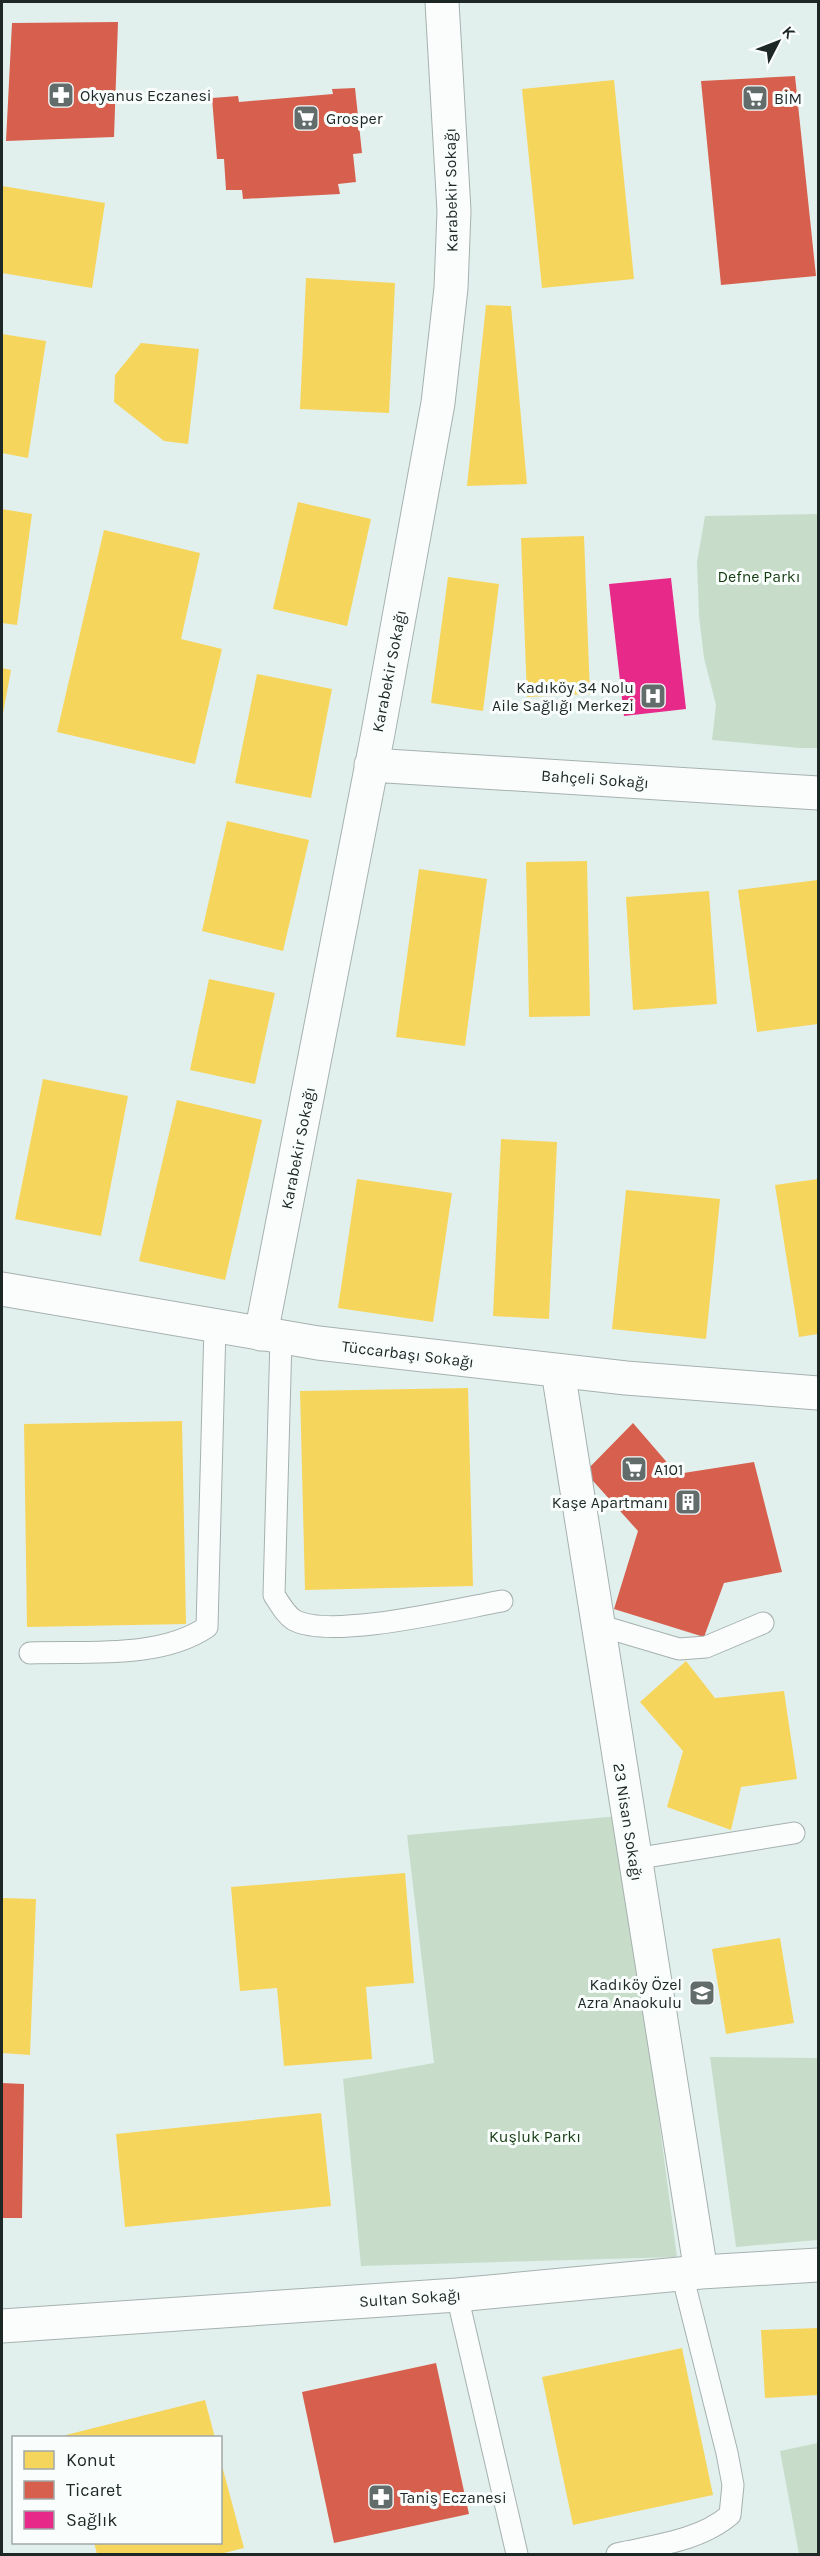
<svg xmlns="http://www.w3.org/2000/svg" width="820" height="2556" font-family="Karla,sans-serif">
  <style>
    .green { fill: #c7ddca }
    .homes { fill: #f6d55c }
    .shops { fill: #d6604d }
    .health { fill: #e7298a }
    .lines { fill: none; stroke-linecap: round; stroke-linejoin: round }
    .lane-casing { stroke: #a6b1af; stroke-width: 23 }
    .street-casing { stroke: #a6b1af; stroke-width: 35 }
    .secondary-casing { stroke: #a6b1af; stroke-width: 35 }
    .lane { stroke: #fafdfc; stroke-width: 21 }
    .street { stroke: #fafdfc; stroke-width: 33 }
    .secondary { stroke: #fafdfc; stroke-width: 33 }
    .labels { text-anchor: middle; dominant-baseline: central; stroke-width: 6; stroke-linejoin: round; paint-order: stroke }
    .poi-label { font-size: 16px; fill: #1d2725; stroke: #f9fefd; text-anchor: start }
    .street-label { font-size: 16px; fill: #1d2725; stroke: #f9fefd }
    .park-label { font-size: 16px; fill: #153b10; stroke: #f9fefd }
  </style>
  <rect width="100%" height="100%" fill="#e1f0ed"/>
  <path class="green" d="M818 514V748H799L712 740 716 705 704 658 699 616 697 562 705 516Z
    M619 1816 677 2257 361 2266 343 2079 434 2063 407 1835Z
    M710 2057 818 2058V2240L736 2247Z
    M818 2443V2554H799L780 2451Z"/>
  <path class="homes" d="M614 80 634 279 542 288 522 89Z
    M2 186 105 203 92 288 2 273Z
    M306 278 395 283 389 413 300 409Z
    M486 305 511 306 527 484 467 486Z
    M2 334 46 341 28 458 2 453Z
    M141 343 199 349 188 444 164 441 114 402 115 375Z
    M298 502 371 519 347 626 273 609Z
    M2 509 32 514 17 625 2 623Z
    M104 530 200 553 181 639 222 649 195 764 57 732Z
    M584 536 590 694 527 697 521 538Z
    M448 577 499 584 483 711 431 703Z
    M2 668 11 670 3 713H2Z
    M257 674 332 689 311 798 235 783Z
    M227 821 309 840 283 951 202 931Z
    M587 861 590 1016 529 1017 526 862Z
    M419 869 487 879 465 1046 396 1037Z
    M818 880V1024L757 1032 738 890Z
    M709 891 717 1004 633 1010 626 897Z
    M209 979 275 993 255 1084 190 1070Z
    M43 1079 128 1096 101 1236 15 1219Z
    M177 1100 262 1120 225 1280 139 1261Z
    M501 1139 557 1142 549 1319 493 1316Z
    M357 1179 452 1193 433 1322 338 1308Z
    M818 1179V1334L799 1337 775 1185Z
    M626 1190 720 1199 706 1339 612 1329Z
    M468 1388 473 1586 305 1590 300 1391Z
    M182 1421 186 1624 27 1627 24 1424Z
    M686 1661 715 1698 784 1691 797 1779 741 1787 731 1830 667 1807 683 1751 640 1702Z
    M405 1873 414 1983 366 1987 372 2059 284 2066 277 1988 240 1991 231 1887Z
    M2 1898 36 1899 30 2055 2 2053Z
    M780 1938 794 2023 726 2034 712 1949Z
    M321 2113 331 2206 125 2227 116 2134Z
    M818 2328V2395L765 2398 761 2330Z
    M682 2348 713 2495 573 2525 542 2377Z
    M205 2400 215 2438H66V2435Z
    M221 2462 244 2548 220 2554H97L94 2542H220Z"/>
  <path class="shops" d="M118 22 114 137 6 141 12 23Z
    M795 76 816 276 721 285 701 81Z
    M355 88 362 153 353 154 356 182 338 184 340 194 243 199 242 190H226L224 159H217L212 98 238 96 239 102 333 94 332 89Z
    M633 1423 677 1474 754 1462 782 1572 724 1583 704 1637 614 1609 638 1531 585 1472Z
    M2 2083 24 2084 22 2218H2Z
    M436 2363 469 2514 334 2543 302 2392Z"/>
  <path class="health" d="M671 578 686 709 624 716 609 584Z"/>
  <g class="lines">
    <g class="lane-casing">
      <path id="lane" d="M281 1338 274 1595C280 1604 285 1614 294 1620 331 1640 457 1609 502 1601
        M598 1625 679 1649 706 1647 763 1623
        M30 1653C86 1651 160 1659 207 1627L215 1326
        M634 1859 794 1833
        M457 2295 517 2554
        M617 2554C656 2545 699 2541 730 2515L733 2485 727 2453 682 2274"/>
    </g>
    <g class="street-casing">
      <path id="street" d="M371 765 818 793
        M261 1334 378 733 438 403 451 288 454 211 442 2
        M558 1371 701 2272
        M2 2326 457 2295 701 2272 818 2265"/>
    </g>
    <g class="secondary-casing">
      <path id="secondary" d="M2 1289 318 1343 626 1378 818 1393"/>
    </g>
    <use href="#lane" class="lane"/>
    <use href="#street" class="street"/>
    <use href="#secondary" class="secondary"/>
  </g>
  <defs>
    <g id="pharmacy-square" transform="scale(1.35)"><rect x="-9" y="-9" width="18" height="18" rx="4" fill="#626d6b" stroke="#f9fefd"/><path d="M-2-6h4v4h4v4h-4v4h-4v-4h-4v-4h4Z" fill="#fff"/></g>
    <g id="supermarket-square" transform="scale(1.35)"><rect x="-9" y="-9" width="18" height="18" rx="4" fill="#626d6b" stroke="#f9fefd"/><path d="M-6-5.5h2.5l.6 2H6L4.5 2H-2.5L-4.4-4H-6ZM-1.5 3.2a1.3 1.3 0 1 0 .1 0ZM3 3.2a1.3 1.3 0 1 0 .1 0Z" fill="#fff"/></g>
    <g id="hospital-square" transform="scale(1.35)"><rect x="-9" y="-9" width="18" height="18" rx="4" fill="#626d6b" stroke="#f9fefd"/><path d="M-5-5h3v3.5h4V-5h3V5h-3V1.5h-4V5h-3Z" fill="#fff"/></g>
    <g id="building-square" transform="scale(1.35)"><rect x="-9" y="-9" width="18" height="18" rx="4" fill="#626d6b" stroke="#f9fefd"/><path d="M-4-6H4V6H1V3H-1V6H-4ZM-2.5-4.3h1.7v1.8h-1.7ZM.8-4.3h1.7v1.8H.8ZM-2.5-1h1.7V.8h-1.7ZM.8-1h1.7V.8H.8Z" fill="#fff"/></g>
    <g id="school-square" transform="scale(1.35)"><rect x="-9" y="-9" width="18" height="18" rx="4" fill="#626d6b" stroke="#f9fefd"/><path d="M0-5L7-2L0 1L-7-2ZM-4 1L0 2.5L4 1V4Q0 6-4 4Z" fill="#fff"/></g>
  </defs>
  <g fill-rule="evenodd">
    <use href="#pharmacy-square" x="61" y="95"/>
    <use href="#supermarket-square" x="755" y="98"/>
    <use href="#supermarket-square" x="306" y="118"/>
    <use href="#hospital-square" x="653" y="696"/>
    <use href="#supermarket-square" x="634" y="1469"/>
    <use href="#building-square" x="688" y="1502"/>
    <use href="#school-square" x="702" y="1993"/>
    <use href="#pharmacy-square" x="381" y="2497"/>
  </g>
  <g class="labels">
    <g class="poi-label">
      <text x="80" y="95">Okyanus Eczanesi</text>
      <text x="774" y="98">BİM</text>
      <text x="326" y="118">Grosper</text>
      <text x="634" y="687" text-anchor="end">Kadıköy 34 Nolu<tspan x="634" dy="18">Aile Sağlığı Merkezi</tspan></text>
      <text x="654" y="1469">A101</text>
      <text x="668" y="1502" text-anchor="end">Kaşe Apartmanı</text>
      <text x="682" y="1984" text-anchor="end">Kadıköy Özel<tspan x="682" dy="18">Azra Anaokulu</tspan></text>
      <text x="400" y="2497">Taniş Eczanesi</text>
    </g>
    <g class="street-label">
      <text transform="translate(451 190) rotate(-91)">Karabekir Sokağı</text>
      <text transform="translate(389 671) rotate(-79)">Karabekir Sokağı</text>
      <text transform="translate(595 779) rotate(4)">Bahçeli Sokağı</text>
      <text transform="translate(298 1148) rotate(-79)">Karabekir Sokağı</text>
      <text transform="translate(408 1354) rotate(7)">Tüccarbaşı Sokağı</text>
      <text transform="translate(628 1822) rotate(81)">23 Nisan Sokağı</text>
      <text transform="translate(410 2298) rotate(-4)">Sultan Sokağı</text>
    </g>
    <g class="park-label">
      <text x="759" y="576">Defne Parkı</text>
      <text x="535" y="2136">Kuşluk Parkı</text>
    </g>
  </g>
  <rect width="820" height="2556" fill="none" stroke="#1d2725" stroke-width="6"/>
  <rect x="12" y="2436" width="210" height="108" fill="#f9fefd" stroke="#a1a8a7" stroke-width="1.5"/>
  <rect x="24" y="2451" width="30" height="18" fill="#f6d55c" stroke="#a1a8a7" stroke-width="1.5"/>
  <text x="66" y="2466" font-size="18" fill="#1d2725">Konut</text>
  <rect x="24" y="2481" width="30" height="18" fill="#d6604d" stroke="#a1a8a7" stroke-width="1.5"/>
  <text x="66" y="2496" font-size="18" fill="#1d2725">Ticaret</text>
  <rect x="24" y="2511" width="30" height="18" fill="#e7298a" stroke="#a1a8a7" stroke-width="1.5"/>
  <text x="66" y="2526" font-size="18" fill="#1d2725">Sağlık</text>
  <g transform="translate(778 42) rotate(48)" stroke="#f9fefd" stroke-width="4.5" paint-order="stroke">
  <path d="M0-4.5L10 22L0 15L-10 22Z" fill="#1d2725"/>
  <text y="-9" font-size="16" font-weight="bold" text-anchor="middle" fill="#1d2725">K</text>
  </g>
</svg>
